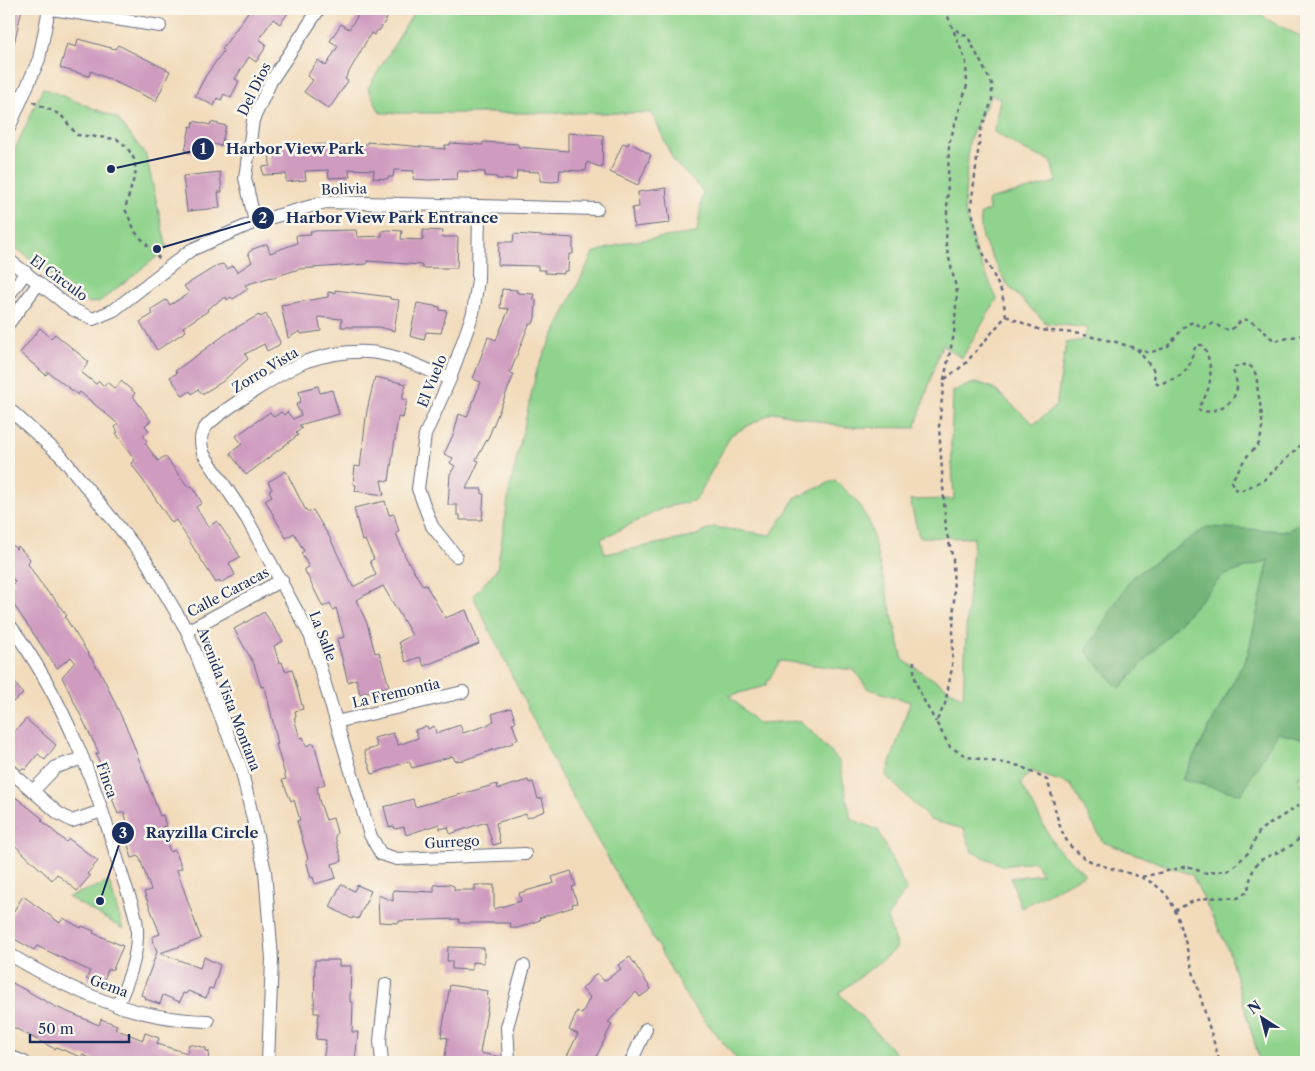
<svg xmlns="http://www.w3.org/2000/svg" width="1315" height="1071" font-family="'Libre Caslon Text',serif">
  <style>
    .green { fill: #8fd38c; stroke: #558175; fill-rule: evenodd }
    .forest { fill: #73b578; stroke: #47726b }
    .building { fill: #cf9cc0 }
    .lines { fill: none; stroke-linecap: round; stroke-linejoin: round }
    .minor-casing { stroke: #666b7f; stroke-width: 14 }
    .path { stroke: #666b7f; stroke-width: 2.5; stroke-dasharray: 4 4; stroke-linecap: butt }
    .minor { stroke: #fff; stroke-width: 12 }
    .labels { text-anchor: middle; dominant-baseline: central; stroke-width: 5; stroke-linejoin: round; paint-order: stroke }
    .street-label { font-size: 14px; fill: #1b2f5e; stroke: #fbf7ec }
    .leader { fill: none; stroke: #1b2f5e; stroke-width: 2 }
    .callout-dot { fill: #1b2f5e; stroke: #fbf7ec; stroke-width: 2 }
    .mark-label { font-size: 15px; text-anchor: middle; font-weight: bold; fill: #fff }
    .callout-label { font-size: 15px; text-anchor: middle; font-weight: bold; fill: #1b2f5e; stroke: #fbf7ec; stroke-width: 5; stroke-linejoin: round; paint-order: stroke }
  </style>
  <rect width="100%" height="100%" fill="#fbf7ec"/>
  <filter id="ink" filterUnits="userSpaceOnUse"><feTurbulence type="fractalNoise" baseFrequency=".02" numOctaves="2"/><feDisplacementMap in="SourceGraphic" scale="10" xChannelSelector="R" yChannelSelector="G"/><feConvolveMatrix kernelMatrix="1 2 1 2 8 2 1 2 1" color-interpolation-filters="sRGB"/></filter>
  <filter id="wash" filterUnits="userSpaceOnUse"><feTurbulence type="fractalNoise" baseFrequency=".0096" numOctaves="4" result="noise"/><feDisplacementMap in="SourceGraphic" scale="20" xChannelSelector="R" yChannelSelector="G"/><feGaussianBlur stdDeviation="1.12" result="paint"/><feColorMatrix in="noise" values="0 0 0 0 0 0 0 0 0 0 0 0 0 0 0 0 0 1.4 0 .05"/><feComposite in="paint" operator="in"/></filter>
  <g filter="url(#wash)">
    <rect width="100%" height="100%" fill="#f2dbbb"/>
    <path class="green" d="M416 9H1256L1268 20 1306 39V520L1287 531 1207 528 1132 577 1119 689 1222 576 1269 560 1248 654 1182 779 1241 794 1277 732 1306 740V777L1298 776 1306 791V1062H1260L1228 949 1192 875 1103 842 1071 785 1031 771 1021 783 1055 846 1085 874 1021 908 1011 878 1042 874 1035 861 1004 866 972 852 964 829 930 820 886 776 910 702 867 688 854 670 780 661 765 686 729 696 758 723 801 721 839 761 851 819 878 830 906 890 887 918 897 948 839 993 904 1062H739L689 1001 561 776 473 596 497 569 510 488 537 369 593 253 627 242 697 233 703 191 674 162 652 113H380L368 88ZM991 95 1000 99 994 132 1026 151 1051 161 1056 182 988 200 989 210 980 215 982 238 1007 285 1046 323 1088 328 1083 340 1066 343 1056 406 1034 424 993 388 977 382 953 391 951 445 954 499 910 500 919 537 974 538 967 613 963 698 903 660 869 521 855 499 835 480 795 498 771 535 714 527 692 537 605 554 601 539 663 508 696 500 731 435 774 412 845 427 915 428 942 345 962 358 997 299 975 250 964 207 969 141Z
      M43 88 117 118 146 155 167 249 99 302 88 303 9 243V162Z
      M109 882 123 929 68 897Z"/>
    <path class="forest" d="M1306 520V740L1277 733 1241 794 1182 780 1248 654 1269 560 1222 576 1119 689 1086 651 1132 577 1207 527 1287 531Z"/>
    <g id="blocks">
      <path class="building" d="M9 9H22L13 48H9Z
        M250 9H291L280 24 273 19 259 39 266 44 264 50 256 62 249 57 235 79 239 81 231 98 224 94 221 100 217 98 214 106 195 96 205 77 224 50 222 49Z
        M362 9H390L387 13 389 15 379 31 378 30 374 35 371 33 345 79 348 81 329 109 304 92 313 80 307 76 318 60 326 66 338 46 330 41 341 24 349 29Z
        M78 39 115 49 118 45 170 71 156 101 91 71 89 76 60 68 67 44 76 47Z
        M194 121 210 125 211 122 226 126 221 146 213 144 211 151 206 150 204 157 185 151 190 126 192 127Z
        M568 133 603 135 602 168 587 162 586 171 560 170 559 181 553 182 540 181V172L517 171 516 180 497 179V177L485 176V172L458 171 457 179 428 180 413 179 414 171 394 170 393 177H388L387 179 373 178 374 170 349 169 350 177 329 178 328 170 305 171 306 180 286 182V174L263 175 262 167 270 166 269 146 334 144V146L367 144V142L445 149V145H450V143L483 145V142L518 144V147L568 151Z
        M629 142 651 155 638 185 610 172 623 143 628 145Z
        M220 172 222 192H218L220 208 187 211 183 176Z
        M666 188 670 223 634 227 632 208 639 207 638 192Z
        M356 230 357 237 382 236V231L388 230 402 231 401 239 423 240V230L443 231 442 237H458L457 268H422V265L367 261V264L299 269 271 278V277L245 285 248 289 233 299 231 297 227 300 226 297 207 309 208 311 183 327 186 331 157 350 140 322 153 314 150 310 166 300 170 305 189 293 184 286 218 265 223 264 227 269 233 266 237 272 252 262 248 253 253 249 267 244 270 253 297 243 296 235 311 234 310 231Z
        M514 234 573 238V254H569L568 271H564V274L545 273V270H538V266L498 265 499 242H513Z
        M502 289 517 290V293L534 294 533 299H536L535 318 533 324H529L510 373 514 374 489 436 476 460 479 461 466 489H482V494H484L482 520H460V515H457V505H448L450 474 455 466 450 463 453 458 444 454 454 433 459 414 467 417 481 382 473 379 488 337 496 340 509 309 500 308Z
        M335 290 390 297V299L399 300 394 331 379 327H341L342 319 318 317 321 331 301 334 300 331 288 338 281 305 328 297V292L335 293Z
        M417 303 440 307V310L447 311 441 333 426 332 424 340 410 336Z
        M266 314 280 342 279 345 267 351 264 344 245 354 248 359 222 382 202 394 198 389 192 394 190 391 183 396 170 377 177 373 175 371 230 331 259 315 260 317Z
        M40 328 51 338 55 334 89 362 81 372 96 384 99 381 104 386 107 382 115 389 121 381 135 393 133 396 151 421 145 425 149 431 143 435 147 441 145 443 158 461 165 456 189 488 192 486 202 503 196 507 208 527 217 521 230 540 240 557 229 563 235 575 220 583 219 581 216 583 176 520 172 523 131 463 135 460 116 433 118 432 115 427 118 424 80 392 78 395 48 372 46 375 20 353Z
        M375 377 406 384 402 399 407 400 403 418 398 417 389 481 381 480 384 495 355 491 356 485 353 484 355 466 360 467 367 410Z
        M318 386 320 393 332 390 339 414 299 425 302 428 296 433 298 435 246 475 230 453 242 444 236 436 270 412 274 417 281 412 284 415 287 412 293 419 301 415 296 405 301 401 299 391Z
        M286 471 305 509 309 512 313 510 330 538 353 587 376 575 370 561 374 559 365 540 362 541 354 508 385 501 389 515 394 514 399 532 396 533 405 556 423 586 426 585 445 618 466 610 479 644 424 666 420 657 406 662 399 642 412 635 383 586 356 600 367 623 375 653 379 652 389 686 360 694 356 679 348 682 337 639 344 637 336 608 333 610 330 603 323 607 304 569 309 567 301 553 304 551 294 533 286 538 265 500 272 496 269 491 272 489 268 482Z
        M9 541 16 549 18 546 30 559 28 564 37 578 50 595 51 594 67 616 65 617 103 677 129 733 157 808 160 816 163 815 166 826 162 827 170 852 175 850 182 868 177 870 201 939 160 953 200 968 204 957 220 965 213 989 209 988 206 998 188 991 186 994 183 993 180 1002 163 995 160 1004 145 999 146 997 141 995 157 952 152 937 160 934 144 892 151 890 139 856 132 858 127 842 133 840 124 812 118 814 112 798H114L96 754 99 753 62 677 75 662 71 657 57 668 9 598V587L15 582 9 574Z
        M264 612 283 641 274 646 279 663 282 662 285 671 292 669 303 709 295 711 296 717 294 718 300 738 303 737 306 746 314 743 325 784 317 787 319 800 326 820 333 818 337 832 335 837 342 861 332 864 336 878 315 884 313 877 311 878 306 860 308 859 307 855 297 821 300 820 294 800 291 801 282 780 286 779 276 744H278L266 691 263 686 261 687 254 664 234 629Z
        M9 675 23 694 9 705Z
        M511 708 516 722 512 723 518 739 513 741V743L464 760 455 761 453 756 412 768 409 761 372 774 364 751 377 747 374 738 393 733 398 745 418 738 415 730 427 726 428 729 434 726 436 733 460 725 463 733 488 725V724L494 721 492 714Z
        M26 719 56 745 45 760 38 754 25 770 23 768 21 770 9 760V738Z
        M528 780 529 783 533 782 538 799 542 798 545 811 527 818 526 814 496 823 500 843 493 845 486 822 450 834 448 827 440 829 439 824 406 835 404 827 395 829 394 826 389 827 384 807 413 799 415 807 497 784 498 789Z
        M9 792 43 819 41 820 66 842 69 839 98 861 87 874 90 876 77 891 57 874 52 880 9 840Z
        M571 871 576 886 572 887 577 903 572 904 573 907 539 918 540 920 518 928H511L510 923H459V919L399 921V923L379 922 378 895 393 901V890L434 892V885L448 884 454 886V890H475V885H494V909L521 901 519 893 554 883 552 877Z
        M341 884 354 891 357 885 371 891 358 919 353 917 352 919 330 907Z
        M23 896 60 923 63 918 81 928 82 926 94 931 93 933 123 946 113 969 108 970 102 985 86 979 90 971 37 946 34 950 9 936V928L12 923 10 917Z
        M448 947 484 948V963L472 962V970L452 969V961H447Z
        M630 957 651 989 640 997 636 992 608 1022 612 1024 594 1062H564L578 1034 569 1030 577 1011 582 1014 590 997 582 989 597 973 604 981 621 969 618 965Z
        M315 960H339V966H351L350 1002H353L352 1032H358L355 1062H323L326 1040 316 1039 319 1013H314Z
        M9 981 56 1007 99 1025 101 1019 117 1025 115 1029 143 1040 145 1033 159 1038 157 1044 187 1053 189 1044 206 1048V1051H209L208 1062H102L82 1055 81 1057 56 1047 55 1049 9 1025Z
        M450 985 488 991 487 999H489L480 1053 500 1057V1062H444L448 1038 441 1037Z"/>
    </g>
  </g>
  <g filter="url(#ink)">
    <use href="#blocks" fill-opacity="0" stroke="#666b7f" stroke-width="1"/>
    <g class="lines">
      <g class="minor-casing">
        <path id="minor" d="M52 9 160 26
          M9 93 22 98
          M9 128 39 59 49 9
          M255 222 245 178 253 120 271 81 319 9
          M9 260 72 309 93 319 114 310 191 250 255 222 326 202 597 209
          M9 295 26 272
          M9 323 39 283
          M450 379C424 369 395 353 367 352 347 351 326 355 307 361 290 367 215 414 205 428 199 436 201 444 203 453L247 519 311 637 370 835 381 854 397 859 525 854
          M9 409 61 456 145 559 187 631 241 768 265 871 272 959 268 1062
          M456 556 432 526 418 489 425 435 450 379 473 313 478 280 479 206
          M9 624C65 698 97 788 122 875 127 892 137 913 137 930 138 957 128 982 117 1006
          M187 631 282 580
          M336 722 463 692
          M9 770 58 813 72 821 102 811
          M33 791 56 767 83 758
          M9 954C70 991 136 1020 208 1021
          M9 1056 24 1062
          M382 1062 380 1041 386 984
          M509 1062 507 1027 524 966
          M631 1062 646 1029"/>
      </g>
      <path class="path" d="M945 9 966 62 967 85 949 144 946 245 957 292 954 334 944 379 939 427 946 530 953 559 954 600 952 668 945 704 936 722 950 747 968 757 1020 766 1047 780C1055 801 1056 826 1069 844 1092 876 1142 864 1167 896 1179 913 1184 937 1189 957 1199 992 1209 1027 1220 1062
        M33 102 61 115 77 135 117 139 127 147 134 159 136 171 125 209 136 233 160 259
        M1006 316 1040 330 1074 333 1116 342 1149 353 1167 347 1187 324 1194 322 1203 328 1214 323 1223 329 1231 330 1243 319C1258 322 1264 333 1275 341L1306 334
        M1137 349 1155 372 1154 380 1158 384C1170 381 1185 376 1190 363 1193 356 1192 351 1197 345H1203C1214 365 1213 390 1198 407L1200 411C1214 414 1237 403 1237 386 1237 380 1234 375 1233 370L1235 367 1248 364C1259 373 1256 380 1258 392 1261 409 1265 426 1259 443 1257 448 1252 450 1249 454 1242 462 1238 472 1231 481L1234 488 1240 491 1264 480 1306 440
        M945 379 965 364 1006 316 1002 293 978 242 971 206 981 129 992 101V84L968 37 953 28
        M914 661C912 684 925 702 936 722
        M1142 877 1188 866 1204 873 1231 869 1249 852 1260 830 1306 801
        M1175 911C1197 896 1212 897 1238 898L1248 891C1254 853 1262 862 1290 846 1297 843 1302 834 1306 828"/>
      <use href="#minor" class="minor"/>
    </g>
  </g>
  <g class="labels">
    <g class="street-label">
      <text transform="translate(254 89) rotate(-64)">Del Dios</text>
      <text transform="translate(344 189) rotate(-2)">Bolivia</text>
      <text transform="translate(59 278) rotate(36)">El Circulo</text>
      <text transform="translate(265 370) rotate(-31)">Zorro Vista</text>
      <text transform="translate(432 381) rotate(-68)">El Vuelo</text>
      <text transform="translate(228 592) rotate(-28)">Calle Caracas</text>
      <text transform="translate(323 636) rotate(69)">La Salle</text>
      <text transform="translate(396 693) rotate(-13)">La Fremontia</text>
      <text transform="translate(229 699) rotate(69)">Avenida Vista Montana</text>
      <text transform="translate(107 780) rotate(71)">Finca</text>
      <text transform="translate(452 842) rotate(-3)">Gurrego</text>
      <text transform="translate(109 986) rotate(20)">Gema</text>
    </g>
  </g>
  <path class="leader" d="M111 169L203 149M157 249L263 218M100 901L123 833"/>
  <g class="callout-dot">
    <circle cx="111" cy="169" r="5"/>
    <circle cx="157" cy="249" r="5"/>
    <circle cx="100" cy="901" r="5"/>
    <circle cx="203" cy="149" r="12"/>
    <circle cx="263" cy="218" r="12"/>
    <circle cx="123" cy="833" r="12"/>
  </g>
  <g class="mark-label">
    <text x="203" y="154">1</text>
    <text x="263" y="223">2</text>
    <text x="123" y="838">3</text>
  </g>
  <g class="callout-label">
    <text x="295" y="154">Harbor View Park</text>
    <text x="392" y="223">Harbor View Park Entrance</text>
    <text x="202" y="838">Rayzilla Circle</text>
  </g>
  <rect width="1315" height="1071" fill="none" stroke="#fbf7ec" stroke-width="30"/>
  <g transform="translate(1262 1018) rotate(324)" stroke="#fbf7ec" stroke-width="4" paint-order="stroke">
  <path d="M0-4L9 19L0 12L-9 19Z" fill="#1b2f5e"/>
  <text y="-8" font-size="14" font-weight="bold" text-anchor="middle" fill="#1b2f5e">N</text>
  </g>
  <path d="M30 1034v8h99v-8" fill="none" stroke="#1b2f5e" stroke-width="2.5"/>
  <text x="38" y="1034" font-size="15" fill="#1b2f5e" stroke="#fbf7ec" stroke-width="4" paint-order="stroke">50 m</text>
</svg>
